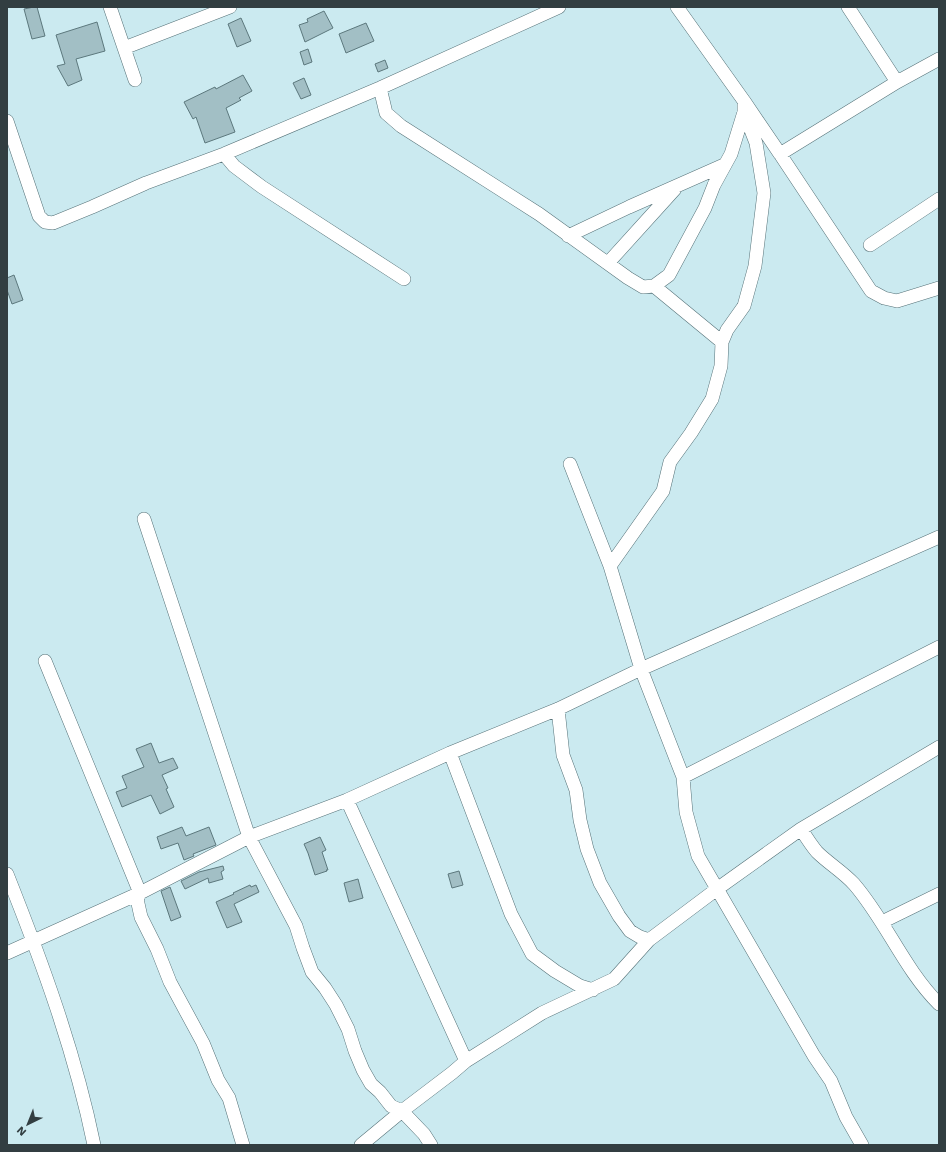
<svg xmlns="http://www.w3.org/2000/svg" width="946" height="1152" font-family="'Work Sans',sans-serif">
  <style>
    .building { fill: #a2bfc5; stroke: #5c787d }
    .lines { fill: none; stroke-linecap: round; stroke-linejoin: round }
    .minor-casing { stroke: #567278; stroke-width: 14 }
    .minor { stroke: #fff; stroke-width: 13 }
  </style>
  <rect width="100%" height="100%" fill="#cbeaf0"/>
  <path class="building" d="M34 7H37L45 36 32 39 24 9Z
    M324 11 333 28 305 42 299 25 308 22 307 19Z
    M241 18 251 41 237 47 228 24Z
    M97 22 105 51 76 59 82 80 68 86 57 66 65 64 56 35Z
    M366 23 374 41 346 53 339 34Z
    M308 49 312 62 304 65 300 52Z
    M385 60 388 68 378 72 375 64Z
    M243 75 252 91 239 98 241 100 226 108 235 132 205 143 196 117 193 119 184 102 215 87 216 89Z
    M304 78 311 95 301 99 293 83Z
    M14 275 23 300 12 304 7 290V278Z
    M151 743 159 763 173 758 178 768 162 775 168 788 166 789 174 807 160 814 151 795 122 807 116 792 127 788 122 776 144 767 136 749Z
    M182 827 186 836 209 827 216 845 193 854 194 856 184 860 178 843 161 849 157 837Z
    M320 837 326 850 322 852 328 870H326L327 871 315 875 308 853 304 844Z
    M223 866 224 870 221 872 223 879 209 883 208 878 185 889 181 881 199 872Z
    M459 871 463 885 452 888 448 874Z
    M358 879 363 898 349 902 344 883Z
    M250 885 251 887 256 885 259 892 234 904 242 922 227 928 216 902 234 894 233 893Z
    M170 887 181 917 171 921 161 891Z"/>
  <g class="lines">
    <g class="minor-casing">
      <path id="minor" d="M110 7 135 80
        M677 7 744 101 780 154 897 82 939 59
        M848 7 897 82
        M124 48 230 7
        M380 88 386 113 401 126 539 214 628 278 643 287 654 286 669 275 705 208 714 185 731 154 744 112V101
        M7 121 39 216 45 222 53 223 92 207 146 183 224 154 380 88 559 7
        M224 154 234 166 262 187 404 279
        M780 154 871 291 884 298 897 301 939 288
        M568 236 629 207 724 165
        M870 245 939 199
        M608 263 675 189
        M654 286 722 342
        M570 464 610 566 641 669 683 777 686 812 698 856 814 1056 831 1081 846 1117 862 1145
        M144 519 249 837 296 926 303 948 312 972 325 988 336 1005 348 1029 355 1051 363 1070 371 1084 380 1092 391 1106 402 1111 424 1134 431 1145
        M610 566 663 491 670 462 691 433 712 399 721 366 722 342 727 330 744 306 755 266 764 193 756 143 744 112
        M45 661 140 893 137 899 141 917 157 949 170 982 203 1043 218 1080 229 1098 243 1145
        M558 709 563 755 576 790 580 820 587 849 600 883 619 916 630 931 640 937 649 940
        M450 753 511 914 532 954 555 971 580 986 593 990
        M683 777 939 647
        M347 800 466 1061
        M801 829C806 837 811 845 817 852 828 863 843 872 854 884 886 921 904 969 939 1004
        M7 874C42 962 75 1052 94 1145
        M882 922 939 894
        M7 953 140 893 249 837 347 800 450 753 558 709 641 669 939 537
        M361 1145 402 1111 452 1073 466 1061 542 1013 614 979 649 940 717 889 801 829 939 747"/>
    </g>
    <use href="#minor" class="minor"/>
  </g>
  <rect width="946" height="1152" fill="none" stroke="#323e41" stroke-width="16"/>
  <g transform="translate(28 1124) rotate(223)" stroke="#cbeaf0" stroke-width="3" paint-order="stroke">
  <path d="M0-3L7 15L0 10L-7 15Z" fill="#323e41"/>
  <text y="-6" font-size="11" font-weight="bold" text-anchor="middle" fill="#323e41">N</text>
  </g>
</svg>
